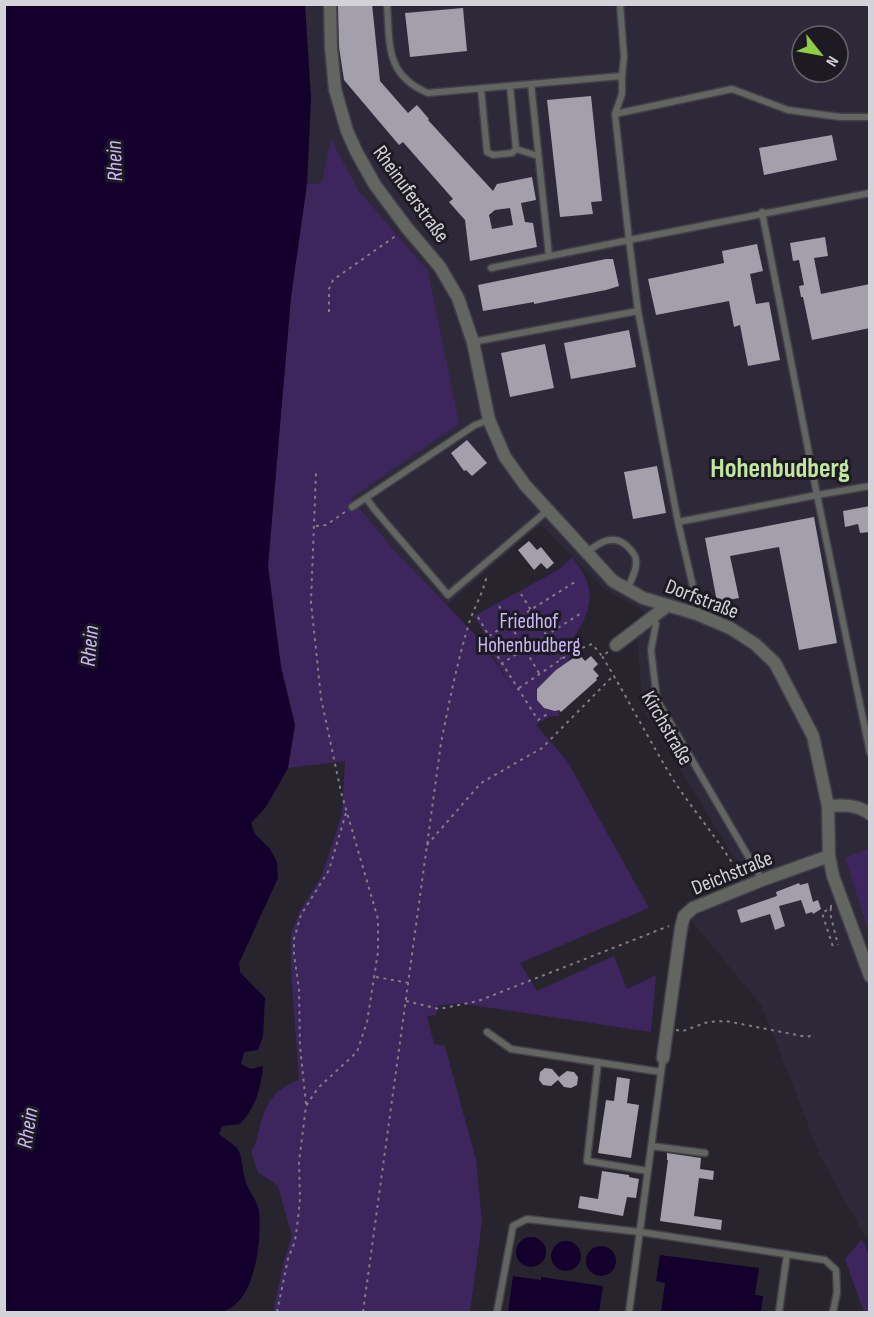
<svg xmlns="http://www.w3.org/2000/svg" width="874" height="1317" font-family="'Sofia Sans Condensed',sans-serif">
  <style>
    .built { fill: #2e2938; fill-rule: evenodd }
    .green { fill: #3d265e }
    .water { fill: #14002d }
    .building { fill: #a39fab; fill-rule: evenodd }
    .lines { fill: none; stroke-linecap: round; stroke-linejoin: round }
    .service-casing { stroke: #434049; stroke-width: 9 }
    .minor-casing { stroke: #434049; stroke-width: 15 }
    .tertiary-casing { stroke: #434049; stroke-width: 15 }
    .path { stroke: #807d85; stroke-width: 2; stroke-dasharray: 3 4.5; stroke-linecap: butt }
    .service { stroke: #626560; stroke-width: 6 }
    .minor { stroke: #626560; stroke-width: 12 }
    .tertiary { stroke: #626560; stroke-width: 12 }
    .rail { stroke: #7a7880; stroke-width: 3; stroke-dasharray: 10 10; stroke-linecap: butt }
    .labels { text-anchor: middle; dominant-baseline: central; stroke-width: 6; stroke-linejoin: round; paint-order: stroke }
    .street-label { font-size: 21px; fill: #d4d2d9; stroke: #1d1a23 }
    .park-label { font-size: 21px; fill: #cdb8f6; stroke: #1d1a23 }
    .water-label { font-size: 22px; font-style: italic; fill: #cdb8f5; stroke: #1d1a23 }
    .district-label { font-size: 27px; font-weight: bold; fill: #c1e6a0; stroke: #1d1a23 }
  </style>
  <rect width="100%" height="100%" fill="#27242d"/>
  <path class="built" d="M305 5H869V1236H865L821 1158 762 1006 690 919 754 890 643 709 637 639 647 614 603 588 542 525 536 528 444 608 313 524 322 183 307 184 311 98ZM802 36H838V72H802Z"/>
  <path class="green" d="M331 139 358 190 428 271 459 424 351 498 392 548 483 643 516 694 482 637 485 634 474 616 558 570 572 557C601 591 590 614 568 647L574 654 568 659 571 661 549 680 547 678 548 681 543 683 536 691 539 698 537 699 540 703 551 708V711L552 708 559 709V716H550L536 725 567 761 649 908 520 963 537 991 614 956 627 989 656 975 651 1032 459 1003 437 1006 436 1015 427 1016 434 1044 445 1046 476 1160 482 1222 470 1312H273L284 1261 292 1236 278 1186 258 1172 251 1151C256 1145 257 1137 259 1129 266 1103 273 1090 299 1080L291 970V934L300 911 322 875 342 814 345 761 288 768 295 725 281 667 268 566 291 297 307 184 322 183Z
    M869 848H870L869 932 845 858Z
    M862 1239 869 1255V1312H864L845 1259Z"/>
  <path class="water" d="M5 4 305 5 311 98 307 184 291 297 268 566 281 667 295 725 288 768 266 807 251 823 255 834 270 849 277 862 278 878 239 963 240 972 265 998 263 1036 258 1050 244 1052 241 1064 251 1069 263 1066C261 1088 256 1107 240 1124L222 1126 219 1134C224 1139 232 1143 237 1148 243 1157 242 1169 245 1179 248 1191 259 1203 259 1212 262 1241 255 1305 221 1312H5Z
    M516 1252a15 15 0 1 1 30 0a15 15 0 1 1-30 0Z
    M551 1256a15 15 0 1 1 30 0a15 15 0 1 1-30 0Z
    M586 1261a15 15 0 1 1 30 0a15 15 0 1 1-30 0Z
    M660 1255 759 1268 755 1295 763 1296 761 1312H661L665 1283 656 1281Z
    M513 1276 541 1280V1277L603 1286 599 1312H508Z"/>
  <path class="building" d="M338 4H372L380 81 408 113 417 105 429 119 428 120 493 191 497 184 532 177 536 200 521 203 525 222 533 223 537 247 470 261 465 220 449 202 453 199 403 142 399 145 344 80 339 47ZM510 208 513 225 492 229 489 215 495 210Z
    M463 8 467 51 410 57 405 13Z
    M591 96 602 201 591 202 593 214 560 217 547 100Z
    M832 135 837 160 764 175 759 148Z
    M825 237 828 256 814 258 821 294 870 284V328L812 340 803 297H801L799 286 804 285 799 260 793 261 790 243Z
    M757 244 763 271 750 274 756 304 769 302 780 360 748 366 740 325 734 327 729 301 656 315 648 279 724 263 722 251Z
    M606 259H613L619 286 606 290 534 304V302L483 311 478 285Z
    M629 330 636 367 571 379 564 343Z
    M545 344 554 388 510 397 501 353Z
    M467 440 487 463 472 476 466 470 464 471 451 453Z
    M657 466 666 513 633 519 624 472Z
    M870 506V532L860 533 858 524 845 527 843 511Z
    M814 517 837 643 799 650 779 547 730 556 739 598 717 602 705 538Z
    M529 541 537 550 541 547 554 563 547 569 541 563 534 570 518 550Z
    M579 654 585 661 591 656 598 664 593 669 599 676 596 678 597 680 561 712 559 710 555 711 544 708 537 700V689L556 670Z
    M799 883 800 885 808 883 813 902 818 900 821 909 813 914 812 912 806 914 801 900 779 906 785 926 775 930 770 914 741 923 737 910 777 896 776 892Z
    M545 1068 552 1069 559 1077 567 1071 574 1072 578 1077 577 1085 571 1088 564 1087 558 1080 551 1086 543 1085 539 1080 540 1072Z
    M617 1077 630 1079 627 1103 639 1105 631 1158 598 1153 606 1100 614 1101Z
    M667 1153 701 1158 700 1169 714 1171 713 1180 699 1178 694 1216 722 1220 721 1230 660 1221 668 1160H667Z
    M602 1171 629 1175V1177L639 1179 636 1198 627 1197 623 1216 578 1208 580 1196 598 1199Z"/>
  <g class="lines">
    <g class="service-casing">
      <path id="service" d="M387 4C390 45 385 75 428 93L622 76V94L615 114 629 240 491 268
        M620 4 624 57 622 76
        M531 84 549 256
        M481 89 487 152 493 155 512 153 516 149 510 86
        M615 114 732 89 788 110 840 117H870
        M516 149 538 156
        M638 311 678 522 817 495 762 212
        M473 342 638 311 629 240 870 193
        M870 486 817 495 870 753
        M366 498 375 510 448 595 548 510
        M352 507 475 425 489 420
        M678 522 694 591
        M587 553C600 541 615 533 629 548 633 552 636 556 636 561 637 570 631 581 627 589
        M652 618 656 624 651 650 657 700 762 880
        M487 1032 511 1049 661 1072
        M598 1062 587 1161 648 1171
        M651 1146 705 1153
        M497 1312 513 1226 527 1219 640 1232 825 1260 836 1270 837 1292 833 1312
        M629 1312 663 1058
        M779 1312 787 1254"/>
    </g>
    <g class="minor-casing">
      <path id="minor" d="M616 645 667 606
        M663 1058 681 928 684 916 693 908 762 880 829 856"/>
    </g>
    <g class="tertiary-casing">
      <path id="tertiary" d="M330 4 331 47 335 89 347 131 357 153 375 185 407 228 440 267 458 298 473 342 489 420 505 457 525 485 613 581 643 598 697 614 730 628 755 644 775 663 813 736 828 806 829 856 833 876 870 976
        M828 806C843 805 856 804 870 814"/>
    </g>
    <path class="path" d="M329 312V289L333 280 397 235
      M316 526 326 525 345 512
      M521 594 561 659
      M499 606 539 673
      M478 617 489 636 488 641 538 720 549 713
      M489 636 578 580
      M608 652 602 656C627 697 649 740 674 781 695 813 721 842 740 876
      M501 664 583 612
      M519 688 572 652 592 644 602 656
      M427 845 481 783 542 748 614 675
      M831 905V908L822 913 833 947
      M831 908 830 913 838 945
      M376 977 409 983
      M406 1001 439 1009 478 1001 669 926
      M676 1030 683 1031 708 1022 726 1021 807 1037 812 1035
      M306 1104 300 1046 299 989 294 954V939L301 915 329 870 346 813
      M277 1312 288 1259 295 1241 298 1219 300 1198 299 1162 306 1106 318 1088 357 1052 367 1022 378 952V919L341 792 321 698 311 602 316 472
      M363 1312 441 743C449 703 457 663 469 623 474 608 482 595 486 579L483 575"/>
    <use href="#service" class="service"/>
    <use href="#minor" class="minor"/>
    <use href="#tertiary" class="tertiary"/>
    <path class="rail" d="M868 4 870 8"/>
  </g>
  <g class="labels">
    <g class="street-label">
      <text transform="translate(411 194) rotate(54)">Rheinuferstraße</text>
      <text transform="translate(702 599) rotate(21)">Dorfstraße</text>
      <text transform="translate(667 728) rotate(60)">Kirchstraße</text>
      <text transform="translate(732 873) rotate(-22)">Deichstraße</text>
    </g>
    <g class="park-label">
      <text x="529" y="621">Friedhof<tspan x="529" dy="24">Hohenbudberg</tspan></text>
    </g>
    <g class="water-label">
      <text transform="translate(115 161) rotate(-92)">Rhein</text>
      <text transform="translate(90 646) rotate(-85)">Rhein</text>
      <text transform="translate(28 1128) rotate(-81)">Rhein</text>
    </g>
    <g class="district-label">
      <text x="780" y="469">Hohenbudberg</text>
    </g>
  </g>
  <rect width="874" height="1317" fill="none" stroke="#d4d2d9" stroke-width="12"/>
  <g transform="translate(820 54) rotate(121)"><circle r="28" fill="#1d1a23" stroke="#66646c" stroke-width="1.5"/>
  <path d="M0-4.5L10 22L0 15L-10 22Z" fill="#8dce44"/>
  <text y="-9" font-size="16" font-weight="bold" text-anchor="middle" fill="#d4d2d9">N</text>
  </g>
</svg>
